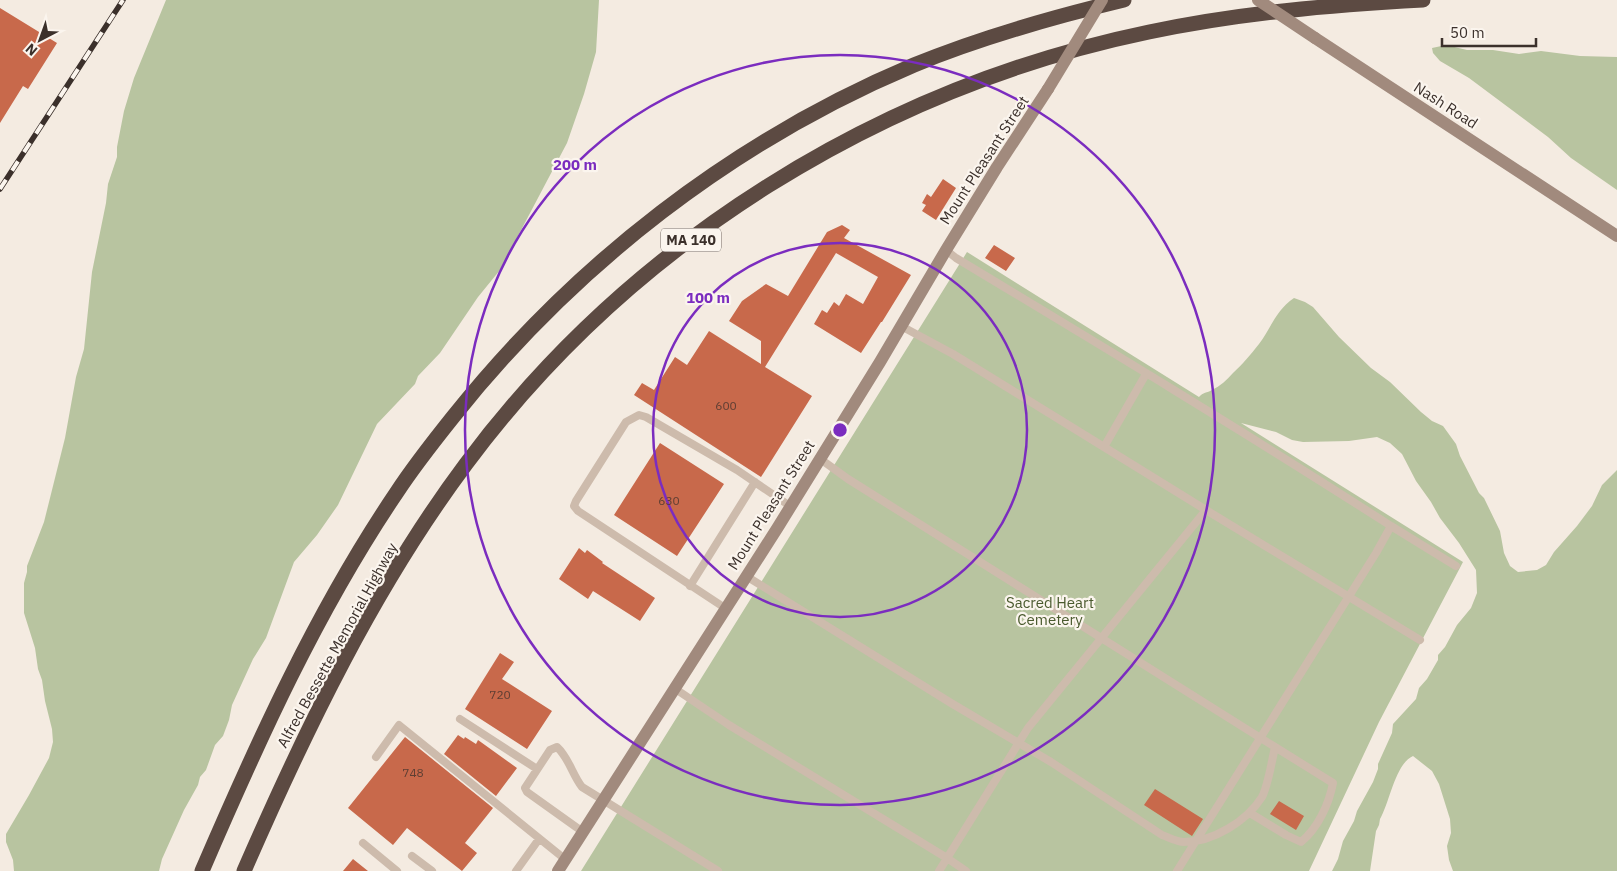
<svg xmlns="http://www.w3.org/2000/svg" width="1617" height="871" font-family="'IBM Plex Sans',sans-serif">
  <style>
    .green { fill: #b8c4a0 }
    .building { fill: #c8694b }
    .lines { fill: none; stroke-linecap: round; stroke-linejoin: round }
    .lane { stroke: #cdbbac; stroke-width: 8 }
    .secondary { stroke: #a18a7d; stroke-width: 12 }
    .highway { stroke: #5c4a42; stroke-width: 15 }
    .rail-casing { stroke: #3b302b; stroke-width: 5.5 }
    .rail { stroke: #fbf5ee; stroke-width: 4; stroke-dasharray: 11; stroke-linecap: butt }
    .secondary-bridge { stroke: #a18a7d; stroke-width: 12 }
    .ring { fill: none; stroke: #7b2cbf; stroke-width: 2.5 }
    .labels { text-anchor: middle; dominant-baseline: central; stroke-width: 4.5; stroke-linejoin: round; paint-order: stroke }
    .number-label { font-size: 12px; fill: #5e3e33 }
    .shield { fill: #fbf5ee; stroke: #756b66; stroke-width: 1 }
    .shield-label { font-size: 14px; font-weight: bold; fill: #3b302b }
    .street-label { font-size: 15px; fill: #3b302b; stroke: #fbf5ee }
    .park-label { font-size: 15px; fill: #4a5a2e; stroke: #fbf5ee }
    .centre { fill: #7b2cbf; stroke: #fbf5ee; stroke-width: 2.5 }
    .ring-label { font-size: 15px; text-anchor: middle; font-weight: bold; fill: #7b2cbf; stroke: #fbf5ee; stroke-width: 4.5; stroke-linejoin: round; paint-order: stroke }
  </style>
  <rect width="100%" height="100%" fill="#f4ebe1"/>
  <path class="green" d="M166 0H599L596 52 584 94 567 143 500 270 478 297 440 353 418 376 415 384 377 424 338 505 317 535 294 562 266 638 253 659 232 705 229 720 223 736 215 745 206 770 200 777 198 785 184 810 162 859 159 871H14L13 860 6 842V834L29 795 49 758 53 742 52 729 45 701 42 680 38 669 35 648 24 613V583L27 572V566L44 522 65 438 76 377 84 349 92 272 106 203 108 184 117 157V147L124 111 134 78Z
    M1446 45 1467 50H1493L1519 54 1541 51 1580 56 1617 57V190L1571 158 1548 137 1469 78 1440 61 1433 53 1432 48Z
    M967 252 1199 397C1203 392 1207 393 1212 390 1220 386 1227 380 1233 373 1242 365 1251 354 1259 344 1271 328 1276 310 1294 298L1305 302 1313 307 1339 337 1371 368 1390 382 1421 412 1432 421 1443 426 1456 444 1460 456 1479 493 1484 498 1500 531 1504 553 1510 566 1518 572 1537 570 1546 565 1554 552 1577 526 1592 506 1602 485 1617 470V871H1453L1449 860 1447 846 1451 833 1450 819 1439 784 1432 771 1413 756C1395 764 1390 802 1380 819L1379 825 1376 831 1370 871H1332L1338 859 1343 841 1354 821 1357 811 1373 782 1378 769V764L1392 733 1393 724 1416 699 1419 688 1427 679 1438 660V655L1445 647 1457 625 1471 608 1477 593 1476 570 1459 543 1440 518 1431 502 1416 481 1402 454 1390 443 1377 437 1349 441 1303 442 1292 440 1276 432 1241 423 1463 562 1379 722 1309 871H581Z"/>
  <path class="building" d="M0 8 57 43 28 89 23 86 0 123Z
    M943 179 956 188 936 220 922 211 926 205 922 203 927 194 931 197Z
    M842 225 850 230 844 238 911 275 882 322H881L861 353 814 324 822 310 827 313 834 302 839 306 846 294 863 304 878 277 836 253 765 367 812 396 761 477 634 395 642 383 654 390 675 357 687 365 709 331 761 364V341L729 321 742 301 766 284 788 296 827 232Z
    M994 245 1015 258 1006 271 985 258Z
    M660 443 724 484 677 556 614 515Z
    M579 548 585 553 587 550 603 562 602 563 655 598 640 621 593 591 588 599 559 579Z
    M500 653 514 662 502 679 552 711 527 749 465 709Z
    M458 735 464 739 465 737 476 744 478 740 517 768 496 796 444 754Z
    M405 737 493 808 465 843 477 853 462 871 407 828 393 845 348 808Z
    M1155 789 1203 819 1192 836 1144 805Z
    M1279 801 1304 816 1296 830 1270 814Z
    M353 859 368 871H343Z"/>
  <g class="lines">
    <path class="lane" d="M946 250 956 258C1102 346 1248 434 1391 526
      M901 326 953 354 1104 447 1146 374
      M1104 447 1206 510
      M746 576 951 703 1051 762 1162 835C1168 837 1177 842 1184 842 1213 842 1247 821 1262 797 1268 786 1272 760 1275 747L848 479 819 458
      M690 586 755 482
      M725 608 578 511 574 506 576 501 626 422 639 415 646 417 737 470 790 506
      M674 688 729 725 947 858 966 871
      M460 719 537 769
      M376 757 399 725 566 860
      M1250 813 1286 835 1301 842C1318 828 1329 804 1333 783L1275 747
      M583 832 527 792 525 788 550 750 557 747C569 758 572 774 582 787L718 871
      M363 843 397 871
      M412 856 432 871
      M516 871 539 839
      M939 871 1028 728 1206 510 1420 640
      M1177 871 1376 553 1391 526 1456 566"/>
    <path class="secondary" d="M1315 38 1617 236
      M558 871 778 527 880 362 946 250 997 167 1048 89"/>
    <path class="highway" d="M202 871C258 741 317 610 397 492 414 466 433 442 453 417 575 264 733 141 914 65 982 37 1053 17 1124 0
      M244 871C305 731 374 587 466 464 631 242 879 88 1149 32 1239 13 1331 5 1423 0"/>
    <g class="rail-casing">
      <path id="rail" d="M0 189 123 0"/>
    </g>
    <use href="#rail" class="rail"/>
    <path class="secondary-bridge" d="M1258 0 1315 38
      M1048 89 1102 0"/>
  </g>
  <g class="ring">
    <circle cx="840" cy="430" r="187"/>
    <circle cx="840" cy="430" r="375"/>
  </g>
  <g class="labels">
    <g class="number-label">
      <text x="726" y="405">600</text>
      <text x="669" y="500">630</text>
      <text x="500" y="694">720</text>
      <text x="413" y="772">748</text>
    </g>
    <rect class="shield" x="661" y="228.5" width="60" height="23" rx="4"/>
    <g class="shield-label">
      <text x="691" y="240">MA 140</text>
    </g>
    <g class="street-label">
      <text transform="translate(1446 105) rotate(33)">Nash Road</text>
      <text transform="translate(984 160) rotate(-57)">Mount Pleasant Street</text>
      <text transform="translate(771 505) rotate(-58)">Mount Pleasant Street</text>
      <text transform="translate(337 645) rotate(-61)">Alfred Bessette Memorial Highway</text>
    </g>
    <g class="park-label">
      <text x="1050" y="602">Sacred Heart<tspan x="1050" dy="17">Cemetery</tspan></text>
    </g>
  </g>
  <circle cx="840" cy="430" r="8" class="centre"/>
  <g class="ring-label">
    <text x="575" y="170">200 m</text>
    <text x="708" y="303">100 m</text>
  </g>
  <g transform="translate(40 40) rotate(221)" stroke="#fbf5ee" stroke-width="4" paint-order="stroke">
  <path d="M0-4L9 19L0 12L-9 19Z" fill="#3b302b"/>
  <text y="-8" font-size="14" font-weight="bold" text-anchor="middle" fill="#3b302b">N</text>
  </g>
  <path d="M1442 38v8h94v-8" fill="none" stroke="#3b302b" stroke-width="2.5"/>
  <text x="1450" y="38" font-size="15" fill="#3b302b" stroke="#fbf5ee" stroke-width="4" paint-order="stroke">50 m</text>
</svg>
